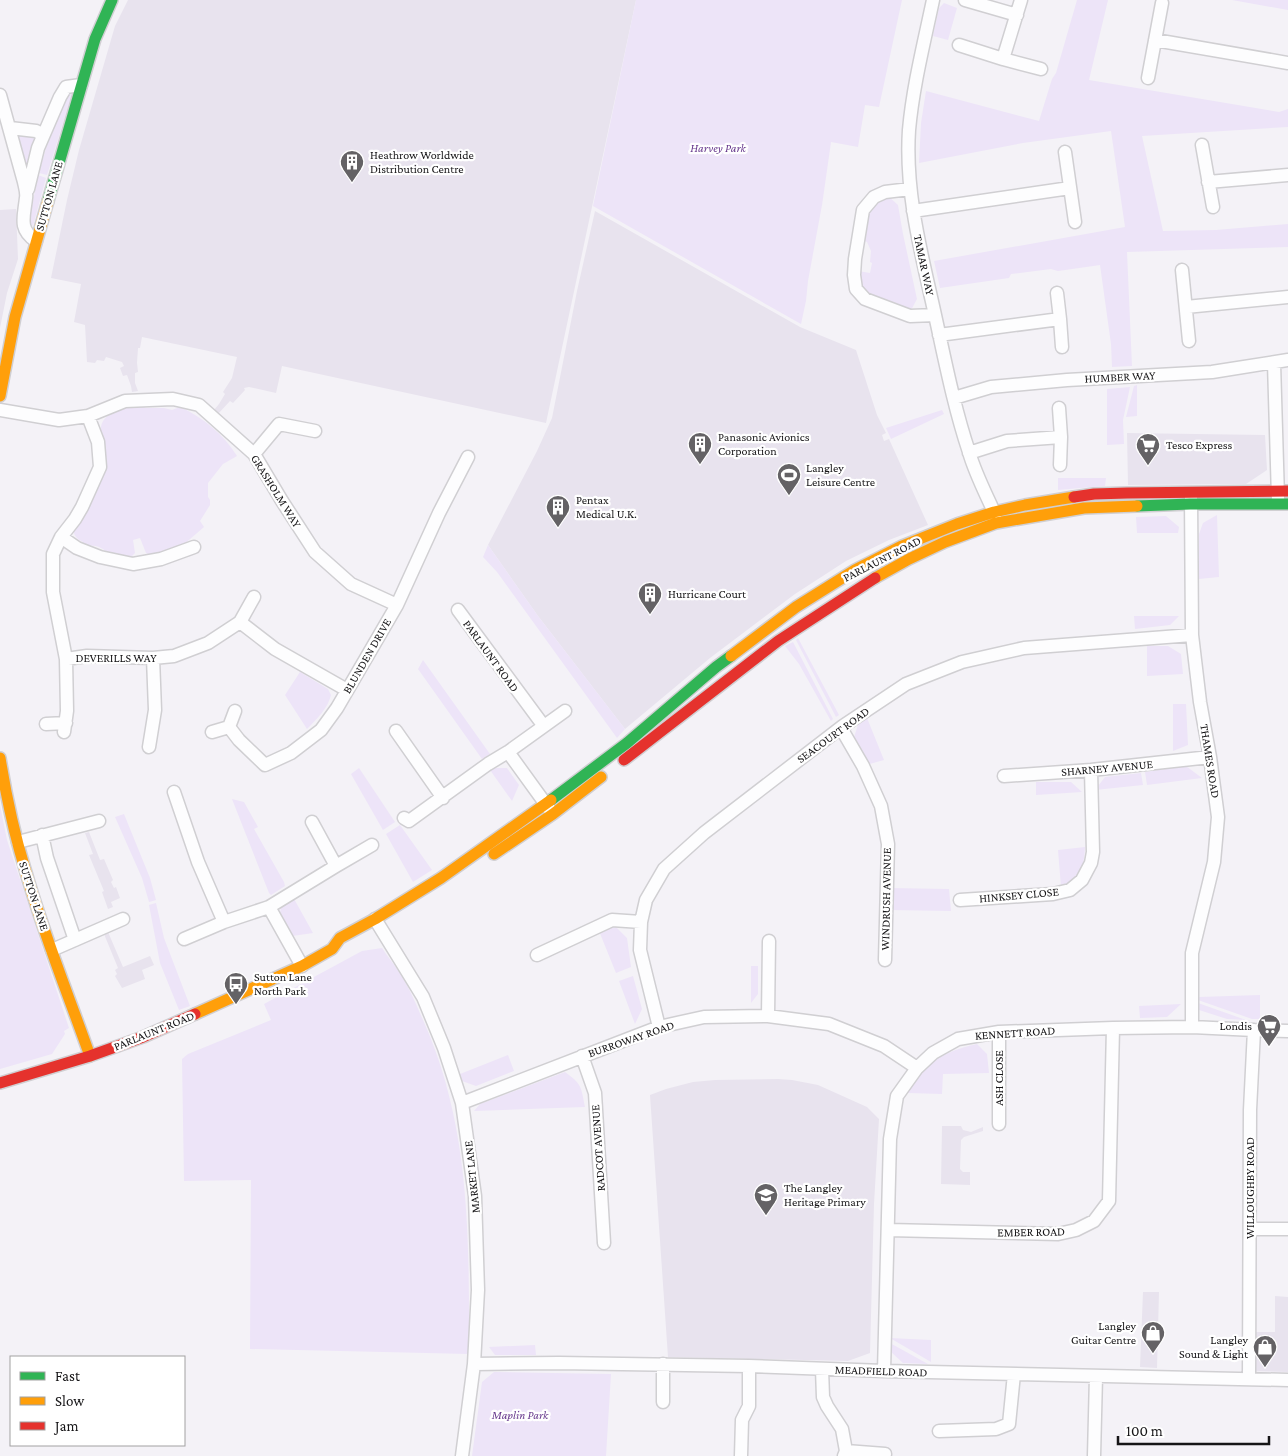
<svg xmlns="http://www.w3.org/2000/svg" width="1288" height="1456" font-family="'Crimson Pro',serif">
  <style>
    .built { fill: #e8e3ee }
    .green { fill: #ede4f8 }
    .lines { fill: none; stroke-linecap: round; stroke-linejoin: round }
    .street-casing { stroke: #d0cfd2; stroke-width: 15 }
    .fast-casing { stroke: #d0cfd2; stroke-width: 14 }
    .slow-casing { stroke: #d0cfd2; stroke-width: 14 }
    .jam-casing { stroke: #d0cfd2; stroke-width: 14 }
    .street { stroke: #fdfdfe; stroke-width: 12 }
    .fast { stroke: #30b455; stroke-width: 11 }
    .slow { stroke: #ff9f0a; stroke-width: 11 }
    .jam { stroke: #e5322d; stroke-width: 11 }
    .labels { text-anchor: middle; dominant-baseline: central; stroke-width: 4.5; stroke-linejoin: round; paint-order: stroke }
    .park-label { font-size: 12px; font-style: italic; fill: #67388d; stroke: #fff }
    .poi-label { font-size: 12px; fill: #161517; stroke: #fff; text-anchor: start }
    .street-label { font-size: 12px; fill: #161517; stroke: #fff }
  </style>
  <rect width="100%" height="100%" fill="#f4f2f7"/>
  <path class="built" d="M128 0H636L546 423 282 366 276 393 249 387 244 388 245 390 233 403 230 401 218 414 214 410 219 404 225 394 223 392 232 378 237 357 142 337 140 348H138L137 363 138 372 135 373V383L138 391 132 392 131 386 127 375 123 376 120 368 124 366 122 362 106 357 104 361 97 360 95 363 87 362 85 325 74 322 81 284 51 278 67 200 79 150 115 26Z
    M16 209 18 259 7 293 0 328V210Z
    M595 211 800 327 856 350 877 415 886 433 882 435 884 441 889 439 928 525 889 540 846 561 795 594 710 658 625 729 538 616 488 545 537 451 552 418 577 291Z
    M1127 433 1265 435 1267 470 1246 484 1128 485Z
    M89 832 100 860 104 859 113 880 111 882 114 888 116 887 120 898 111 902 113 907 108 909 102 892 104 891 89 855 93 854 85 833Z
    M108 932 123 967 150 956 154 965 142 970 145 979 122 988 115 976 117 974 115 970 118 968 104 934Z
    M778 1079 792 1080 818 1085 867 1107 879 1119 874 1204 870 1353 848 1361 668 1357 650 1095 666 1089 693 1082 715 1080Z
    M942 1126H961L963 1130 971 1132 983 1127V1131L964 1137 961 1140 960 1169 963 1172H970V1185L941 1184Z
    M1143 1292H1159L1157 1368 1140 1367Z
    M1275 1296 1288 1297V1372L1253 1371 1254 1332H1275Z"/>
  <path class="green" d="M636 0H902L879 107 865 105 858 147 831 142 822 205 808 281 806 301 801 324 593 206Z
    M1077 0H1108L1089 80 1279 112 1288 109V127L1142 136 1163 231 1216 230 1288 224V247L1127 252 1132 366 1112 367 1111 344 1100 265 1058 271 1051 269 1011 274 1009 278 940 288 934 261 1125 227 1111 131 1023 143 919 163 921 123 926 91 1039 121 1052 79 1056 73Z
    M1232 0H1288V10Z
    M944 3 957 8 948 40 933 36 939 8Z
    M68 91 72 94 47 175 39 173 50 134Z
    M20 133 35 136 37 139 26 173 16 135Z
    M38 175 46 178 33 226 29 222Z
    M887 195 898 205 903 234 917 299 910 312 863 293 858 271 870 273 872 263 870 262 871 251 867 242 862 240 871 204Z
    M1137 385V416L1126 417 1134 386Z
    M1130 387 1123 420 1124 444 1107 445V389Z
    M140 405 146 408H164L172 410 180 407C204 418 223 434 237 456L223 464 208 483V497L210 500V505L200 521 204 527 182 546 152 556 146 553 140 538 133 540 135 553 131 557 109 555C104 547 94 544 85 546L82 545 83 542C77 539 74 536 73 529L91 500 101 434C98 412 123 408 140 405Z
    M942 410 944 414 891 439 886 428Z
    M1058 478H1106L1105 486 1058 490Z
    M1217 515 1219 577 1199 579V534L1203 523Z
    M1166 516 1179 527 1178 533H1137L1136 517Z
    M488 545 538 616 625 729 617 738 497 572 483 557Z
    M1134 616H1179L1170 625 1135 629Z
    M798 638 839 715 836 717 796 640Z
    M793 642 833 719 831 721 799 664 785 646Z
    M1147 646H1168L1181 654 1183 674 1147 676Z
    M423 660 490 754 482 759 418 669Z
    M300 672 328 689 331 695C328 708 317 719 307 729L285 695Z
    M1173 704H1186L1188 745 1173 751Z
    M867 718 884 760 866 765 853 740 858 725Z
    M1186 766 1202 778 1147 785 1145 772Z
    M359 768 395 822 383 830 351 774Z
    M494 768H507L519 785 512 801 490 770Z
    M1141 773 1143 785 1095 790 1105 777Z
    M1036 782H1071L1082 792 1036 795Z
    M232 799 244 802 258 827 254 829 284 882 285 886 271 895 269 893Z
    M0 805 7 840 69 1028 64 1031 65 1034 52 1054 0 1069Z
    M124 814 150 878 156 900 149 902 142 878 115 817Z
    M400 825 432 870 413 882 386 834Z
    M1085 847C1084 867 1081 880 1061 887L1058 850Z
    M889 888 949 889 951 911 890 910Z
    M293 897 313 933 292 936 280 914 281 907Z
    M156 903 164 938 190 1006 179 1010 160 963 149 905Z
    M612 926H615L627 938 631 967 616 973 599 931Z
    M382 948C387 956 394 964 399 972 409 987 416 1004 423 1020 471 1127 469 1239 469 1354L250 1349 251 1180 184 1181 182 1059 188 1054 271 1020 264 1004 362 951Z
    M751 966H758V994L751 1003Z
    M633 976 642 1009 635 1024 619 981Z
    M1260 995V1019H1252L1198 1000 1199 997Z
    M1198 1003 1246 1020 1227 1019 1199 1010Z
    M1181 1004 1167 1017 1140 1018 1139 1006Z
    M977 1044 987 1054 989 1073 943 1074 942 1094 908 1093C912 1086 917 1076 923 1070 934 1057 961 1047 977 1044Z
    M508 1055 514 1071 476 1086 462 1081 460 1074Z
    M565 1072C582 1084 581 1087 585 1107L474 1111 480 1104Z
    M890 1338 931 1340V1362Z
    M890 1343 928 1364 903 1363 890 1351Z
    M535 1345 536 1355H495L489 1347Z
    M494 1372 611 1374 606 1456H472L482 1382Z"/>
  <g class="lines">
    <g class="street-casing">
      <path id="street" d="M933 0C924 43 913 86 909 130 905 190 920 248 933 306 944 355 953 404 969 452 975 473 985 492 994 512L995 518
        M965 0 1017 15
        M1155 40 1288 63
        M959 45 1003 59 1041 69
        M1003 59 1021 0
        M1148 78 1162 3
        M0 95 24 182C25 187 27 193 26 198 24 217 18 229 36 241
        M10 128 36 131 43 135
        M1202 145 1213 207
        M1065 152 1075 222
        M1208 182 1288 175
        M28 189 38 148 60 97 66 87 81 85
        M910 189 885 192 874 197 863 210 855 259 854 275 856 289 865 299 910 316 935 315
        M913 211 1070 188
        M1182 270 1189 341
        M1057 293 1060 319 1062 347
        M1186 307 1288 297
        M939 335 1060 319
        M1274 363 1278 498
        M954 398 991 387 1067 380 1212 372 1288 360
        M1059 408 1061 437 1060 465
        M0 410 59 420 88 416 125 401 173 399 199 405 254 454 282 501 315 552 351 584 397 605
        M969 453 1007 441 1061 437
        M254 454 279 424 315 431
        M1191 497 1192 635 1200 702 1210 757 1218 817 1214 862 1192 953V1027
        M61 537 77 548 100 557 133 564 161 559 194 547
        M458 610 543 725
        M240 622 254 597
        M66 659 87 656 153 658 174 656 208 643 240 622 275 649 347 690
        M46 724 66 723
        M229 727 235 711
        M841 728 863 766 881 806 888 844 885 960
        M396 731 443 798
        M64 732 67 711 66 659 53 592V554L61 537 75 519 82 507 100 467 98 442 88 416
        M212 732 229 727 239 740 265 765 291 753 321 730 337 708 397 605 439 513 468 457
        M149 747 155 710 153 658
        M1004 776 1091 770 1210 757
        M174 792 198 862 224 922
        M550 810 508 752 565 711
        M404 818 409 821 488 764 508 752
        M312 822 336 866
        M42 835 47 858 75 940
        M18 842 99 821
        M960 900 1053 894 1070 890 1082 880 1091 863 1093 852 1091 770
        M375 919 423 997 444 1048 462 1103 475 1196 478 1290 474 1364 462 1456
        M184 939 224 922 269 907
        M52 950 123 919
        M537 955 612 920 641 922
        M302 966 269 907 336 866 372 845
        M768 1016 769 941
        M659 1027 640 950 641 922 646 900 664 869 704 833 843 726 906 684 962 662 1024 648 1192 635
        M582 1056 595 1093 604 1243
        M462 1103 659 1027 704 1017 768 1016 829 1024 884 1046 917 1068
        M999 1124V1032
        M1250 1229H1288
        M888 1230 1058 1234 1076 1230 1094 1221 1109 1201 1113 1028
        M474 1364 559 1363 749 1366 884 1371 1288 1380
        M822 1369 823 1397 827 1406 842 1429 846 1451 844 1456
        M884 1371 890 1139 897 1096 917 1068 933 1053 958 1039 999 1032 1113 1028 1192 1027 1254 1030
        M1249 1379 1250 1110 1254 1030 1288 1031
        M663 1402V1364
        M939 1431 996 1429 1009 1424 1014 1374
        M846 1451 885 1454
        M741 1456 742 1420 749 1406V1366
        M1094 1456 1096 1376"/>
    </g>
    <g class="fast-casing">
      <path id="fast" d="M48 201 95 39 112 0
        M1137 506 1190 504H1288
        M551 800 627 743 716 667 731 656"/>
    </g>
    <g class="slow-casing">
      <path id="slow" d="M0 396 15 317 48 201
        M875 578 909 559 945 542 996 523 1084 508 1137 506
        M731 656 796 607 855 570 902 546 957 524 994 512 1025 505 1074 497
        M0 758C6 795 14 833 25 869 43 933 68 994 90 1056
        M494 854 553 814 601 777
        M195 1014 302 966 332 949 340 938 375 919 441 878 551 800"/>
    </g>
    <g class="jam-casing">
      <path id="jam" d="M1074 497 1094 494 1127 493 1288 491
        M624 760 778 641 875 578
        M0 1083 90 1056 143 1037 195 1014"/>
    </g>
    <use href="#street" class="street"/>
    <use href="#fast" class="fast"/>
    <use href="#slow" class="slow"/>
    <use href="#jam" class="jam"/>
  </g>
  <defs>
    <g id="building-pin" transform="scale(1.25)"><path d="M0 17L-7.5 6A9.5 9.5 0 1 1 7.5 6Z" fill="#646265" stroke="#fff"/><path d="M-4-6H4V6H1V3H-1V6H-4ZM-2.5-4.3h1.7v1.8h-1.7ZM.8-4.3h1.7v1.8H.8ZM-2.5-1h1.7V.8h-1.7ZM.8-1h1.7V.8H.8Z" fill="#fff"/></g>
    <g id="supermarket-pin" transform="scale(1.25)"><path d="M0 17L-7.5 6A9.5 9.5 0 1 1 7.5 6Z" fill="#646265" stroke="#fff"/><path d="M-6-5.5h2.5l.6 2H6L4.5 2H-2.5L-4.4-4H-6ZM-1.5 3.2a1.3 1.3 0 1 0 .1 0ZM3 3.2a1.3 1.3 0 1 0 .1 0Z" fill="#fff"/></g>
    <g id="stadium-pin" transform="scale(1.25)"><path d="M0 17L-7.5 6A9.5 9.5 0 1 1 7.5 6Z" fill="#646265" stroke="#fff"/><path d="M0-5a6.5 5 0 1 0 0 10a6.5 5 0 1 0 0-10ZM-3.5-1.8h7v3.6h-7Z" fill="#fff"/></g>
    <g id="bus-pin" transform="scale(1.25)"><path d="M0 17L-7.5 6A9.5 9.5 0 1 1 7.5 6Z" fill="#646265" stroke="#fff"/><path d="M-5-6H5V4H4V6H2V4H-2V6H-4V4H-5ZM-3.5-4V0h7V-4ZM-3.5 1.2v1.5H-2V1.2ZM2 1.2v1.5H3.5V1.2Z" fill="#fff"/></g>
    <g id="school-pin" transform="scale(1.25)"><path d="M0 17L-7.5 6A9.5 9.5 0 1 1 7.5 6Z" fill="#646265" stroke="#fff"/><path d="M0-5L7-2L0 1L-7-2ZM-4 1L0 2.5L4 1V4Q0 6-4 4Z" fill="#fff"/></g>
    <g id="shop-pin" transform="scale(1.25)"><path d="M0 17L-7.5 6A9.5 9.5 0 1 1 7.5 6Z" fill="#646265" stroke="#fff"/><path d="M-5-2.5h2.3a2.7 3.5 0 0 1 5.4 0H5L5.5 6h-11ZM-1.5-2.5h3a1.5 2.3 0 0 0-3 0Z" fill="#fff"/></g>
  </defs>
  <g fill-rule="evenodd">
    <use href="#building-pin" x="352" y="162"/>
    <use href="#building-pin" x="700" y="444"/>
    <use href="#supermarket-pin" x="1148" y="445"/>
    <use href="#stadium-pin" x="789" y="475"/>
    <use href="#building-pin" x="558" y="507"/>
    <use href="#building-pin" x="650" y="594"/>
    <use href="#bus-pin" x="236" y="984"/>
    <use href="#supermarket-pin" x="1269" y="1026"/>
    <use href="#school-pin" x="766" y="1195"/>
    <use href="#shop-pin" x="1153" y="1333"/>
    <use href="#shop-pin" x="1265" y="1347"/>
  </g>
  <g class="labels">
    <g class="park-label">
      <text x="718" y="148">Harvey Park</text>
      <text x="520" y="1415">Maplin Park</text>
    </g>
    <g class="poi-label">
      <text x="370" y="155">Heathrow Worldwide<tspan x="370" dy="14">Distribution Centre</tspan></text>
      <text x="718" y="437">Panasonic Avionics<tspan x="718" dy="14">Corporation</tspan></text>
      <text x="1166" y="445">Tesco Express</text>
      <text x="806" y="468">Langley<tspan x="806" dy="14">Leisure Centre</tspan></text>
      <text x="576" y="500">Pentax<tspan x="576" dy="14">Medical U.K.</tspan></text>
      <text x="668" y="594">Hurricane Court</text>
      <text x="254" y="977">Sutton Lane<tspan x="254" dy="14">North Park</tspan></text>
      <text x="1252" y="1026" text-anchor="end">Londis</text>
      <text x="784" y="1188">The Langley<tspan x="784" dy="14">Heritage Primary</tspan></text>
      <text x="1136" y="1326" text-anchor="end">Langley<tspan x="1136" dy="14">Guitar Centre</tspan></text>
      <text x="1248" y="1340" text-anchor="end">Langley<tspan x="1248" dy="14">Sound &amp; Light</tspan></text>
    </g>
    <g class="street-label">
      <text transform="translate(49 196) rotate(-74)">SUTTON LANE</text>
      <text transform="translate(924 265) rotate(78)">TAMAR WAY</text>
      <text transform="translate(1120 377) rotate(-3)">HUMBER WAY</text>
      <text transform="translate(276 491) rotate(58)">GRASHOLM WAY</text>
      <text transform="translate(882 559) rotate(-27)">PARLAUNT ROAD</text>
      <text transform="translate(367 656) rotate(-60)">BLUNDEN DRIVE</text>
      <text transform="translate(491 656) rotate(54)">PARLAUNT ROAD</text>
      <text x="116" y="658">DEVERILLS WAY</text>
      <text transform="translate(833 735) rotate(-36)">SEACOURT ROAD</text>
      <text transform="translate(1210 761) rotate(81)">THAMES ROAD</text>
      <text transform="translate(1107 768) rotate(-5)">SHARNEY AVENUE</text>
      <text transform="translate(1019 895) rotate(-5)">HINKSEY CLOSE</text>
      <text transform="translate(34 896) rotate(72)">SUTTON LANE</text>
      <text transform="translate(886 899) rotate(-89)">WINDRUSH AVENUE</text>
      <text transform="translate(154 1031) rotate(-22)">PARLAUNT ROAD</text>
      <text transform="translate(1015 1033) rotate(-4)">KENNETT ROAD</text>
      <text transform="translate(631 1039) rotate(-19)">BURROWAY ROAD</text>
      <text transform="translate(999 1078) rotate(-90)">ASH CLOSE</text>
      <text transform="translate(598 1148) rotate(-94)">RADCOT AVENUE</text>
      <text transform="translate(472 1177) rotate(-96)">MARKET LANE</text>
      <text transform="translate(1250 1188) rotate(-90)">WILLOUGHBY ROAD</text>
      <text transform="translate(1031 1232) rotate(-1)">EMBER ROAD</text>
      <text transform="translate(881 1371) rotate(2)">MEADFIELD ROAD</text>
    </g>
  </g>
  <rect x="10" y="1356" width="175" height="90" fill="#ffffff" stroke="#a2a1a2"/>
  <rect x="20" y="1372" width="25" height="8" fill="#30b455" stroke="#a2a1a2"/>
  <text x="55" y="1381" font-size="15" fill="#161517">Fast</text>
  <rect x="20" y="1397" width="25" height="8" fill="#ff9f0a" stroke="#a2a1a2"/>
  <text x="55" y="1406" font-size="15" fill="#161517">Slow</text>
  <rect x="20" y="1422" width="25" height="8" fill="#e5322d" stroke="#a2a1a2"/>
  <text x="55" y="1431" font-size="15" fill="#161517">Jam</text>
  <path d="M1118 1436v8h151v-8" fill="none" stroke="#161517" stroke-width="2.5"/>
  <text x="1126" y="1436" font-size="15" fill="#161517" stroke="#ffffff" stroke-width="4" paint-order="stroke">100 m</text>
</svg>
